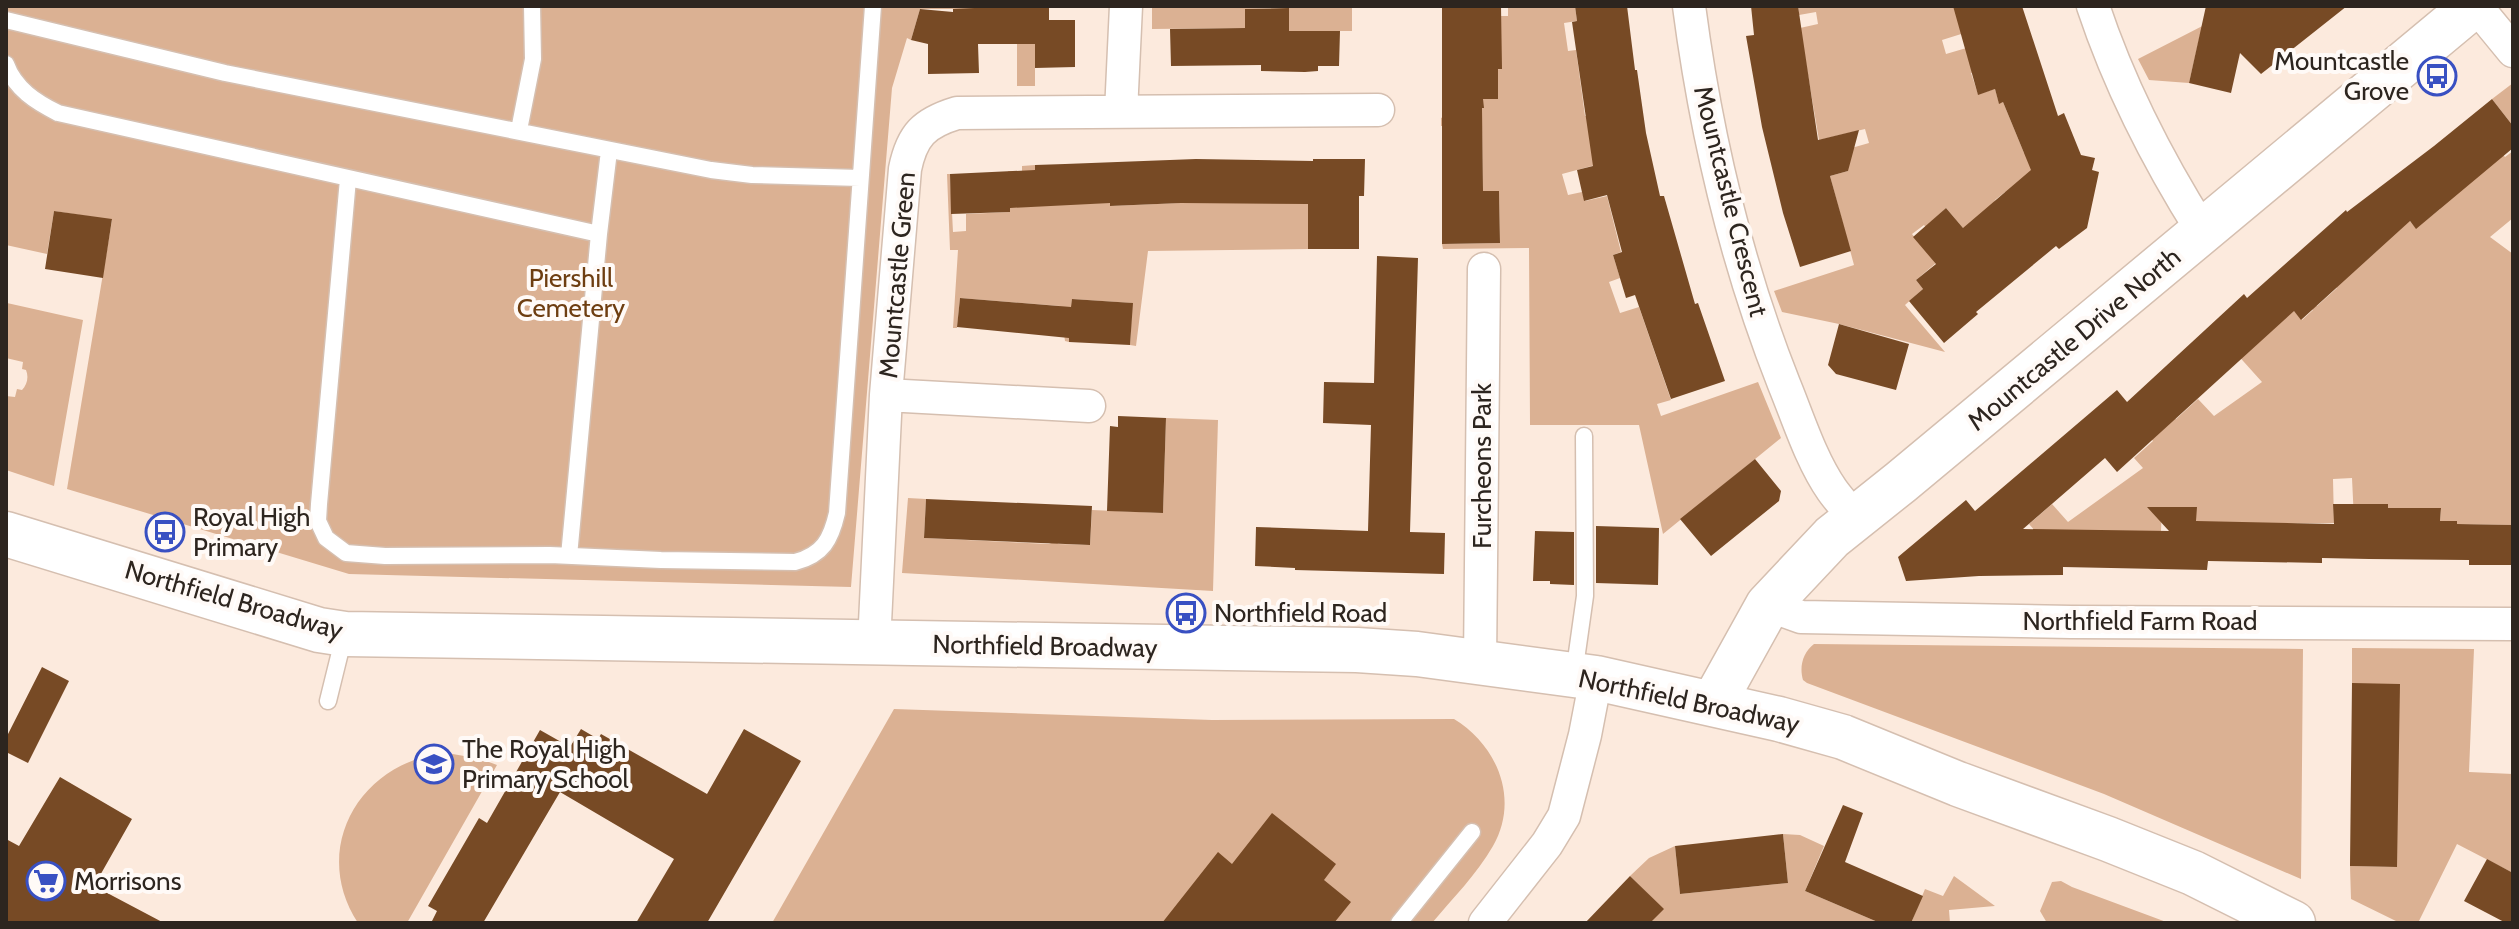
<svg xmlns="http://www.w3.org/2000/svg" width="2519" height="929" font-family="Cabin,sans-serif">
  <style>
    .green { fill: #dbb193 }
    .building { fill: #774a25 }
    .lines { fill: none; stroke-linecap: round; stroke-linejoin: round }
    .lane-casing { stroke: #d5bfb0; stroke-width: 19 }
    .street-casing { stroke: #d5bfb0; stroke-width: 35 }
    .secondary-casing { stroke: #d5bfb0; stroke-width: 47 }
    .lane { stroke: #fff; stroke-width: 16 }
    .street { stroke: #fff; stroke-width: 32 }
    .secondary { stroke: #fff; stroke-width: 44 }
    .labels { text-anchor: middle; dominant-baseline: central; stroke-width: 8; stroke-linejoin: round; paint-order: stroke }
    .poi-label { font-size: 26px; fill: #2d251f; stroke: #fffaf7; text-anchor: start }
    .street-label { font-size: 26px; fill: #2d251f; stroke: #fffaf7 }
    .park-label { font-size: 26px; fill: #6e3e11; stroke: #fffaf7 }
  </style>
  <rect width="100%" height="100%" fill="#fceadd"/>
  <path class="green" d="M6 6H1017L1035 44V86H1017V44H978L977 9H920L911 40 907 38 892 88 851 587 349 574 67 489 112 220 54 211 47 254 6 245Z
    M1152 6H1352V31H1289L1288 8 1245 9V28L1152 29Z
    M1508 6H1575L1577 21 1564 23 1568 51 1576 50 1585 116H1589L1599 164 1562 174 1568 195 1582 192 1585 201 1607 196 1621 252 1613 255 1620 278 1609 282 1620 313 1639 307 1671 400 1657 404 1661 416 1758 382 1781 438 1663 534 1639 425H1530L1529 248 1443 249 1442 244 1500 243 1499 191H1483L1482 126H1441V118L1443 117V109L1483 108V99H1498L1483 70 1501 69V52L1483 16H1508Z
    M1798 6H1953L1956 13 1974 30 1942 40 1946 54 1980 44 1988 68 1971 73 1978 94 1995 89 1999 103 2003 102 2024 153 2031 150 2035 160 2021 211 2005 192 1995 200 1979 247 1946 208 1933 220 1936 240 1924 225 1912 234 1936 263 1916 280 1923 289 1905 305 1945 352 1839 324 1782 312 1774 291 1854 265 1830 176 1848 171 1849 158 1841 151 1869 143 1865 129 1819 140 1800 28 1818 24 1816 12 1799 15Z
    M2264 6 2253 15 2259 23 2246 32 2254 43 2242 44 2200 35 2189 83 2149 80 2138 59 2218 18 2214 7Z
    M2513 83V126L2492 99Z
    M2494 144 2505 157 2513 151V218L2490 237 2513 254V525L2457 524V521H2440L2441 509 2387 520V504H2359L2358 520H2354L2352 478 2333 479 2334 523H2296L2196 532V508L2162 507 2161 531 2047 545 2029 524 2052 504 2068 522 2143 468 2134 458 2153 441 2141 427 2166 409 2176 419 2198 399 2214 416 2262 382 2235 352 2290 306 2302 320 2313 310 2301 296 2317 306 2337 288 2325 275 2404 215 2416 228 2440 209 2429 195Z
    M1308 162V249L1148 251 1136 346 1130 345 1132 303 1072 299 1069 342 1065 341 1060 306 960 298 957 328H953L958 250H950L947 174H950L953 232 966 231V214L1010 212 1008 171H1022V166L1035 165 1110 203 1111 206 1180 203Z
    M7 303 83 320 54 486 6 470V396L15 397 17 389 22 390C27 385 29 377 26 370L22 369 23 362 6 358Z
    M1166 418 1218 420 1213 591 902 573 908 498 926 499 924 538 1049 544 1057 541 1058 544 1090 545 1092 510 1163 513Z
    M1814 644 2303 649 2301 879 2104 794 1807 683 1803 680C1799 667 1803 652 1814 644Z
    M2352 648 2474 649 2469 772 2513 774V873L2457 844 2418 923H2400L2351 899 2350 866 2396 867 2352 683Z
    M894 709 1212 720 1454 719C1497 745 1520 799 1493 846 1477 874 1453 898 1432 923H772Z
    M447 753 481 759 497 765 407 923H358C309 848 361 760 447 753Z
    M1783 834 1800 835 1824 846 1805 891 1880 923H1650L1663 909 1630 876 1649 858 1675 846 1680 894 1788 883Z
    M1954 876 1995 906 1949 910 1950 923H1911L1925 889 1943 896Z
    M2061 881 2072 887 2169 923H2047L2040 911 2052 882Z"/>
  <path class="building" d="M1017 6H1049V20H1075V67L1035 68V44H978L979 73 928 74V44L911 40 920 9 953 12V9Z
    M1442 6H1501L1502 69H1498V99H1483L1484 108H1482L1483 191H1499L1500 243 1442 244Z
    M1575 6H1627L1635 70H1637L1646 133 1660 196H1664L1695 304 1698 303 1725 381 1671 399 1635 295 1626 298 1613 255 1622 252 1607 195 1584 201 1577 170 1593 166 1572 22 1577 21Z
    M1751 6H1798L1818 140 1859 130 1848 171 1830 176 1851 251 1800 267 1783 213 1762 127 1746 36 1754 35Z
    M1953 6H2022L2058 116 2064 113 2081 155 2095 158 2092 170 2099 172 2087 228 2059 249 2056 246 1976 312 1978 314 1944 343 1909 301 1923 289 1916 280 1936 264 1913 237 1946 208 1963 228 2031 170 2003 102 1999 104 1995 89 1978 95Z
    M2206 6H2347L2261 74 2240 53 2231 93 2189 83Z
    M1289 8V31H1340L1339 66H1318V71L1305 72 1261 71V65L1171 66 1170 29 1245 28V9Z
    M2492 99 2513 126V148L2416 229 2410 221 2301 320 2294 311 2117 472 2105 458 2023 529 2169 531 2147 507H2197L2196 521 2334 524 2333 504H2388V508H2441L2440 521H2457V524L2513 525V565H2469V560L2369 559 2322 558V563L2208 561 2207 570 2063 567V575L1979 576 1906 581 1898 557 1966 500 1975 511 2117 390 2127 402 2244 294 2247 298 2346 210 2347 212 2434 146Z
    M1196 159 1313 161V159H1365L1364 196H1359V249H1308V204L1181 203 1110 206V203L1010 208V212L951 214 950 174 1035 170V165L1065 164Z
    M54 211 112 219 103 278 45 269Z
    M1377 256 1418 258 1410 532 1445 533 1444 574 1295 570V568L1255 566 1256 527 1368 531 1371 425 1323 423 1324 382 1374 383Z
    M960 298 1071 307 1072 299 1133 303 1130 345 1069 342V338L957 327Z
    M1839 324 1909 344 1896 390 1836 374 1828 365Z
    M1118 416 1166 418 1163 513 1107 511 1110 426 1118 427Z
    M1755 459 1781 491 1779 501 1711 556 1680 519Z
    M926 499 1092 506 1090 545 924 538Z
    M1596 526 1659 528 1658 585 1596 583Z
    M1535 531 1574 532V585L1550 584V581H1533Z
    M42 667 69 681 28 763 6 752V738Z
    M2352 683 2400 684 2397 867 2350 866Z
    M581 729 598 739 601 734 707 794 744 729 801 761 707 923H636L674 859 560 792 483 923H431L437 911 428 906 479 818 487 823 540 730 570 747Z
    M60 777 132 819 94 886 164 923H6V839L19 846Z
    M1843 805 1863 813 1845 862 1923 896 1911 923H1880L1805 891Z
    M1272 813 1336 864 1324 880 1351 902 1334 923H1162L1218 852 1232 864Z
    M1783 834 1788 883 1680 894 1675 846Z
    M2487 859 2513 873V923H2506L2464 901Z
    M1630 876 1664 909 1650 923H1585Z"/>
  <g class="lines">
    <g class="lane-casing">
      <path id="lane" d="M6 20 225 73 711 170 752 175 860 178
        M6 64C15 89 36 102 58 113L599 234
        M519 130 533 59 532 6
        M348 179 319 504 318 521 326 538 346 553 385 556 550 555 661 560 795 562C823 555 831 539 837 513L873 6
        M569 556 599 234 609 151
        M1574 674 1585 596 1584 436
        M328 701 344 636
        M1399 923 1472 832"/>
    </g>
    <g class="street-casing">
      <path id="street" d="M1689 6C1706 135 1736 263 1784 384 1798 418 1811 460 1832 490 1839 500 1848 509 1855 519
        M2093 6C2120 87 2158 161 2203 232
        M2476 6 2513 51
        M1121 112 1126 6
        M886 395 1089 406
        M1768 605 1801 617 2071 622 2513 624
        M874 644 886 395 905 169C912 135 924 123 957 113L1378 110
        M1480 663 1484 269
        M1485 923 1547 844 1564 816 1585 735 1596 678"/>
    </g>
    <g class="secondary-casing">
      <path id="secondary" d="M6 534 319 630 345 634 1357 650 1417 654 1596 678 1779 719 1843 737 1958 784 2108 839 2193 873 2293 923
        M1713 704 1768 605 1832 537 1901 482 2473 6"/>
    </g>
    <use href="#lane" class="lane"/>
    <use href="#street" class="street"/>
    <use href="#secondary" class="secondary"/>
  </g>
  <defs>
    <g id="bus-ring" transform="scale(2)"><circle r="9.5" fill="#fffaf7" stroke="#3950c2" stroke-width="1.5"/><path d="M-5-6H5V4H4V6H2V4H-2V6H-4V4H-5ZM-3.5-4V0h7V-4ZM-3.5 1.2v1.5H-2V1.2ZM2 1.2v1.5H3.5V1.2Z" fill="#3950c2"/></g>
    <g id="school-ring" transform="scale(2)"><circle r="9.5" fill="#fffaf7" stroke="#3950c2" stroke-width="1.5"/><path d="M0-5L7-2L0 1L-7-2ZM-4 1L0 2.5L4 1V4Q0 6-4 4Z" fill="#3950c2"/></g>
    <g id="supermarket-ring" transform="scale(2)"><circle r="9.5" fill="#fffaf7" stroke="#3950c2" stroke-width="1.5"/><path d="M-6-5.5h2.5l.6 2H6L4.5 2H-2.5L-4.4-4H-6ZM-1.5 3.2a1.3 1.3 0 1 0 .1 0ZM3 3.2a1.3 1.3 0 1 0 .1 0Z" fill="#3950c2"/></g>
  </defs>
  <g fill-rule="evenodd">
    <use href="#bus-ring" x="2437" y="76"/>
    <use href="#bus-ring" x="165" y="532"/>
    <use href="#bus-ring" x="1186" y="613"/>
    <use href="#school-ring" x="434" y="764"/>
    <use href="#supermarket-ring" x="46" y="881"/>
  </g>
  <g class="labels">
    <g class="poi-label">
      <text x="2409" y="61" text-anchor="end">Mountcastle<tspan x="2409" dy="30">Grove</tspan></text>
      <text x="193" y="517">Royal High<tspan x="193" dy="30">Primary</tspan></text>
      <text x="1214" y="613">Northfield Road</text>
      <text x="462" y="749">The Royal High<tspan x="462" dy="30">Primary School</tspan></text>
      <text x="74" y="881">Morrisons</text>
    </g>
    <g class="street-label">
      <text transform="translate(1731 201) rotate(76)">Mountcastle Crescent</text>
      <text transform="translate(897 275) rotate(-85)">Mountcastle Green</text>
      <text transform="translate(2074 339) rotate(-40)">Mountcastle Drive North</text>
      <text transform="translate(1482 466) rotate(-90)">Furcheons Park</text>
      <text transform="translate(234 600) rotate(16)">Northfield Broadway</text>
      <text x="2140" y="621">Northfield Farm Road</text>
      <text transform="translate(1045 646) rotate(1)">Northfield Broadway</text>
      <text transform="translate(1689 701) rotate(12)">Northfield Broadway</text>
    </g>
    <g class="park-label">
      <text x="571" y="278">Piershill<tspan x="571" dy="30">Cemetery</tspan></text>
    </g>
  </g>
  <rect width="2519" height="929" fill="none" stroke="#2d251f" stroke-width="16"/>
</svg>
